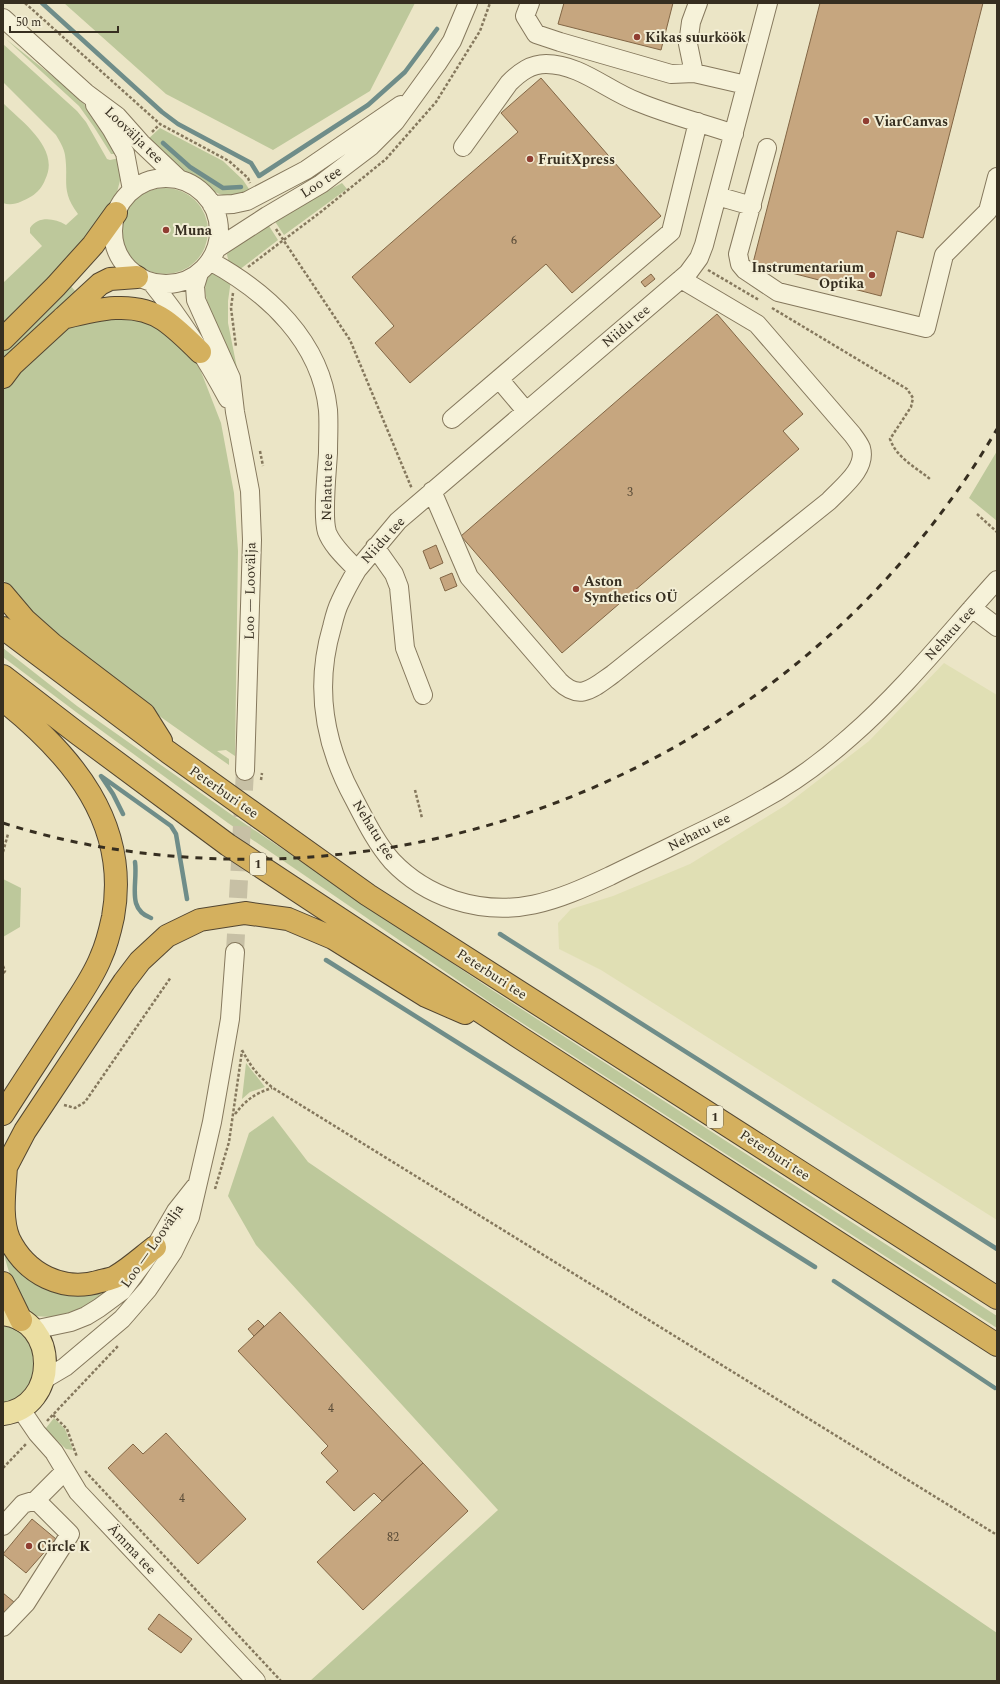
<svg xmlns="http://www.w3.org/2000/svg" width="1000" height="1684" font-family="Spectral,serif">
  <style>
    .farmland { fill: #e0dfb4 }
    .green { fill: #bdc89b }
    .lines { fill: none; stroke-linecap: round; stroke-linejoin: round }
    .stream { stroke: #6f8d89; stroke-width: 4.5 }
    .building { fill: #c6a67f; stroke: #826645 }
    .minor-tunnel { stroke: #c7c0a5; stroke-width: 18; stroke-dasharray: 18 9; stroke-linecap: butt }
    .minor-casing { stroke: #85785d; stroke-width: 20 }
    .major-casing { stroke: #534631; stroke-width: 24 }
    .highway-casing { stroke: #534631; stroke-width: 24 }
    .path { stroke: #85785d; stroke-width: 2.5; stroke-dasharray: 3 2; stroke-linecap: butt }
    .minor { stroke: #f6f2d9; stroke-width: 18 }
    .major { stroke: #ebdea1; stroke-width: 22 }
    .highway { stroke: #d4b05e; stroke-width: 22 }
    .rail { stroke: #362e20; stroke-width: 3; stroke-dasharray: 7 7; stroke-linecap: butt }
    .poi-dot { fill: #903e32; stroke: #f3eed5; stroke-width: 1.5 }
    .labels { text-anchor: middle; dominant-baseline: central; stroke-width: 4; stroke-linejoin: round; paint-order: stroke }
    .number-label { font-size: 12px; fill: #5a4c38 }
    .shield { fill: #f3eed5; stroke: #6f6856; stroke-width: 1 }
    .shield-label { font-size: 13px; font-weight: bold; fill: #362e20 }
    .poi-label { font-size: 14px; font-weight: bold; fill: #362e20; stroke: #f3eed5; text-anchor: start }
    .street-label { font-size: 14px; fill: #362e20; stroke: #f3eed5 }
  </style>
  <rect width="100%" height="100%" fill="#ebe5c6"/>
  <path class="farmland" d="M944 663 997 695V1220L601 970 559 949 558 923 571 909 613 896 690 864 786 805 869 741Z"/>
  <path class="green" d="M64 3H415L370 91 273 150 166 94Z
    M6 39 60 82 84 104 118 154H111L94 127 79 106Z
    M3 44 77 111 86 122 107 159 110 160 120 158 121 177 117 192 92 232 3 329V283L42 246 30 233V228C38 216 54 218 66 225L78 214C60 190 69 181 65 155 64 148 60 142 56 135L3 82Z
    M3 103C22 122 61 149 45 180 43 186 37 193 32 196 23 201 13 207 3 203Z
    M160 128 223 161 243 180 251 192C241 195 233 197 223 195 202 190 164 155 147 140Z
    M342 183 347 189 284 235 274 220Z
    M122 231a43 43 0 1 1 86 0a43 43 0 1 1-86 0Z
    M265 225 269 226 278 240 239 270C231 265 228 263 227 254L231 249Z
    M212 272 231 280 228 301V323L241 388C236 373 232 358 226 344 219 326 193 289 212 272Z
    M70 285 76 292 3 363V351Z
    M110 314 151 322 192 355 200 369 221 423 234 493 238 551 235 756 226 750 217 751 229 759V765C192 739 154 713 118 686 76 655 33 622 3 579V390L17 373 69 326Z
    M997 451V521L969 498Z
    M3 648 77 706 232 815 492 990 997 1316V1328L494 1005 228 823 76 712 3 657Z
    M3 879 21 888 20 927 3 937Z
    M246 1063 265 1087 250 1092 242 1099Z
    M273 1116 308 1162 997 1633V1681H310L498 1510 256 1245 228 1196 249 1133Z
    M3 1248C10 1257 16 1268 24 1275 47 1296 79 1299 107 1292 82 1309 66 1320 35 1316 18 1299 7 1272 3 1248Z
    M3 1322 28 1337 38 1364 27 1393 3 1406Z
    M54 1418 65 1429 73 1450 66 1449 46 1430V1428Z"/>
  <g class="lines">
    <path class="stream" d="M42 3 162 112 178 124 251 163 259 176 368 105 405 72 437 29
      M163 143 190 167 223 188 241 187
      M123 814 113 794 101 776 171 826 176 834 187 899
      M135 862C138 884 126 909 151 918
      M500 934 997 1249
      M326 960 815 1267
      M834 1281 995 1388"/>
  </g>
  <path class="building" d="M564 3H673L661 50 558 24Z
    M820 3H983L923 238 897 231 881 296 753 263Z
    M541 78 661 216 572 293 546 264 410 383 375 343 394 326 352 277 518 132 501 113Z
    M651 274 655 279 645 287 641 282Z
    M717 314 803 414 783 431 799 449 562 653 461 536Z
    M436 545 443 563 430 569 423 551Z
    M452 573 457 586 445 591 440 578Z
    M280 1312 423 1463 382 1501 374 1493 354 1511 326 1482 338 1471 321 1453 328 1446 238 1351Z
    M258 1320 264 1326 254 1336 248 1329Z
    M166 1433 246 1519 198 1564 108 1468 133 1444 143 1454Z
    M423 1463 468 1511 363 1610 317 1562Z
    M32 1519 56 1539 26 1573 3 1554Z
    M3 1593 14 1602 3 1615Z
    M159 1614 192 1639 181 1653 148 1629Z"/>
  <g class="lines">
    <path class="minor-tunnel" d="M235 952 245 771"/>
    <g class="minor-casing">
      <path id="minor" d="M530 3 525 16 536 34 560 42 671 74 694 73 746 85
        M3 18 86 93 117 116 141 143 180 180
        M694 73 688 44 691 22 698 3
        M95 105 112 130 125 153 132 190
        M463 147 509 83C520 72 531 64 546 64 580 64 608 91 638 102 669 115 702 123 734 134
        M767 148 738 254 740 264 745 270 778 292 926 328 944 255 988 211 997 177
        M113 231a53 53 0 1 1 106 0a53 53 0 1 1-106 0Z
        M717 196 752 206
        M212 205 233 204 247 201 306 170 401 105
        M216 249 267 216 321 184 371 146 395 122 437 64 452 41 468 3
        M210 261C267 292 321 341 328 410 329 424 328 439 328 453 327 471 322 516 327 532 332 546 347 559 357 570 351 580 345 591 340 602 336 610 334 619 332 627 314 688 324 744 354 799 365 820 376 843 392 861 410 880 430 892 454 900 513 919 556 901 610 876 632 865 654 855 676 844 704 830 733 817 760 801 792 784 823 761 850 737 904 690 949 633 997 580
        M199 273 195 286 196 300 231 378 235 412 250 491 252 540 245 771
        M152 283C181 319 206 358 228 399
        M499 379 526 411
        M452 419 671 232 698 122
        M432 491 469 577 559 681C580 702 593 688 613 674L829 501C842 487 867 469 861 448 859 443 855 438 852 434L757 324 681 279
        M375 547 394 574 399 587 405 648 423 695
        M357 570 398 521 688 273 699 258 704 245 768 3
        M972 608 997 627
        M33 1330 71 1322 86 1316 99 1308 122 1291 155 1247 176 1211 195 1187
        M43 1380 65 1367 122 1319 148 1289 173 1252 190 1217 212 1122 230 1019 235 952
        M20 1408 37 1433 54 1452 78 1492 256 1681
        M3 1526 23 1504 36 1500 65 1471
        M3 1627 26 1603 70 1534 36 1500"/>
    </g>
    <g class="major-casing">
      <path id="major" d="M3 1314C59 1320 59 1407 3 1414"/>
    </g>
    <g class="highway-casing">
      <path id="highway" d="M63 318C94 310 134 299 164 320 177 329 189 341 200 352
        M3 339 56 286 93 245 116 213
        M3 377 12 365 100 284 110 279 137 277
        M3 594 25 620 52 644 144 714 161 741
        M3 628 168 752 368 895 997 1298
        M3 676 77 733 228 845 522 1039 997 1345
        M3 700C72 755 130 823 113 917 110 931 107 944 101 957 92 980 77 999 64 1020 44 1051 23 1082 3 1114
        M6 1166C5 1188 0 1218 9 1239 26 1274 63 1293 101 1281 105 1280 111 1279 115 1277 129 1269 142 1257 155 1247
        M3 1173 25 1131 124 982 140 961 167 936 200 920 245 913 288 919 333 938 426 996 465 1013
        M3 1283 21 1320"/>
    </g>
    <path class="path" d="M25 3 160 124 229 161 248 178 250 183
      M152 132 160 124
      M276 229 350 340 412 489
      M248 267 322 211 386 159 436 102 480 31 490 3
      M708 270 759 300
      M233 293 231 308 236 347
      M772 308 907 389 913 398 911 407 890 439C896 457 915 467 930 479
      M260 451 263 466
      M977 514 997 532
      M261 780 262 773
      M415 790 422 818
      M3 852 8 834
      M3 966 5 971 3 974
      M242 1050C251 1067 258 1076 273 1088L997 1535
      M64 1105 75 1108 85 1102 171 977
      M235 1114C247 1099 254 1094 272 1088
      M215 1189 229 1142 242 1051
      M53 1415 67 1429 77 1457
      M47 1421 118 1346
      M3 1468 26 1444
      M85 1471 281 1681"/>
    <use href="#minor" class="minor"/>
    <use href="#major" class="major"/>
    <use href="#highway" class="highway"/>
    <path class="rail" d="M3 823C97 853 197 863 295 858 586 842 849 682 997 429"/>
  </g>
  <g class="poi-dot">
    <circle cx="637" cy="37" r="4"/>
    <circle cx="866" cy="121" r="4"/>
    <circle cx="530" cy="159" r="4"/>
    <circle cx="166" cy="230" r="4"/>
    <circle cx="872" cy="275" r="4"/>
    <circle cx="576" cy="589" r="4"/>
    <circle cx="29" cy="1546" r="4"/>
  </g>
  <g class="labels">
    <g class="number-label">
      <text x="514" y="240">6</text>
      <text x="630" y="492">3</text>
      <text x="331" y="1408">4</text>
      <text x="182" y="1498">4</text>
      <text x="393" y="1537">82</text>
    </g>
    <g class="shield">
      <rect x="250" y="853" width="16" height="22" rx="3"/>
      <rect x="707" y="1106" width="16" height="22" rx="3"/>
    </g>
    <g class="shield-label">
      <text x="258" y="864">1</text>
      <text x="715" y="1117">1</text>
    </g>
    <g class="poi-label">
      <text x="645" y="37">Kikas suurköök</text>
      <text x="874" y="121">ViarCanvas</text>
      <text x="538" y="159">FruitXpress</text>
      <text x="174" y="230">Muna</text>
      <text x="864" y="267" text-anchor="end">Instrumentarium<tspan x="864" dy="16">Optika</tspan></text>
      <text x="584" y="581">Aston<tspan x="584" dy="16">Synthetics OÜ</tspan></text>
      <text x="37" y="1546">Circle K</text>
    </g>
    <g class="street-label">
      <text transform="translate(134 135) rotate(44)">Loovälja tee</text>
      <text transform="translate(321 182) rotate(-33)">Loo tee</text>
      <text transform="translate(626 326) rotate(-40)">Niidu tee</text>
      <text transform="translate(327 487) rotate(-89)">Nehatu tee</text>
      <text transform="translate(383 540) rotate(-48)">Niidu tee</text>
      <text transform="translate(250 591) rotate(-89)">Loo — Loovälja</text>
      <text transform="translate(950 633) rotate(-48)">Nehatu tee</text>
      <text transform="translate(224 792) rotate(35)">Peterburi tee</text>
      <text transform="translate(374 830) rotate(58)">Nehatu tee</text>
      <text transform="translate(699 832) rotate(-27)">Nehatu tee</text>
      <text transform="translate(492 974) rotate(33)">Peterburi tee</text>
      <text transform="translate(775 1155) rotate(33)">Peterburi tee</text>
      <text transform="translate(152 1246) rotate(-55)">Loo — Loovälja</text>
      <text transform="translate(132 1549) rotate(47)">Ämma tee</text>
    </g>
  </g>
  <rect width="1000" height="1684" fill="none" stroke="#362e20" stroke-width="8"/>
  <path d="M10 26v6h108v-6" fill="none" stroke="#362e20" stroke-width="2"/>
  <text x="16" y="26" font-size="12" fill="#362e20" stroke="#f3eed5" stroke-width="3" paint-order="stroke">50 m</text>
</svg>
